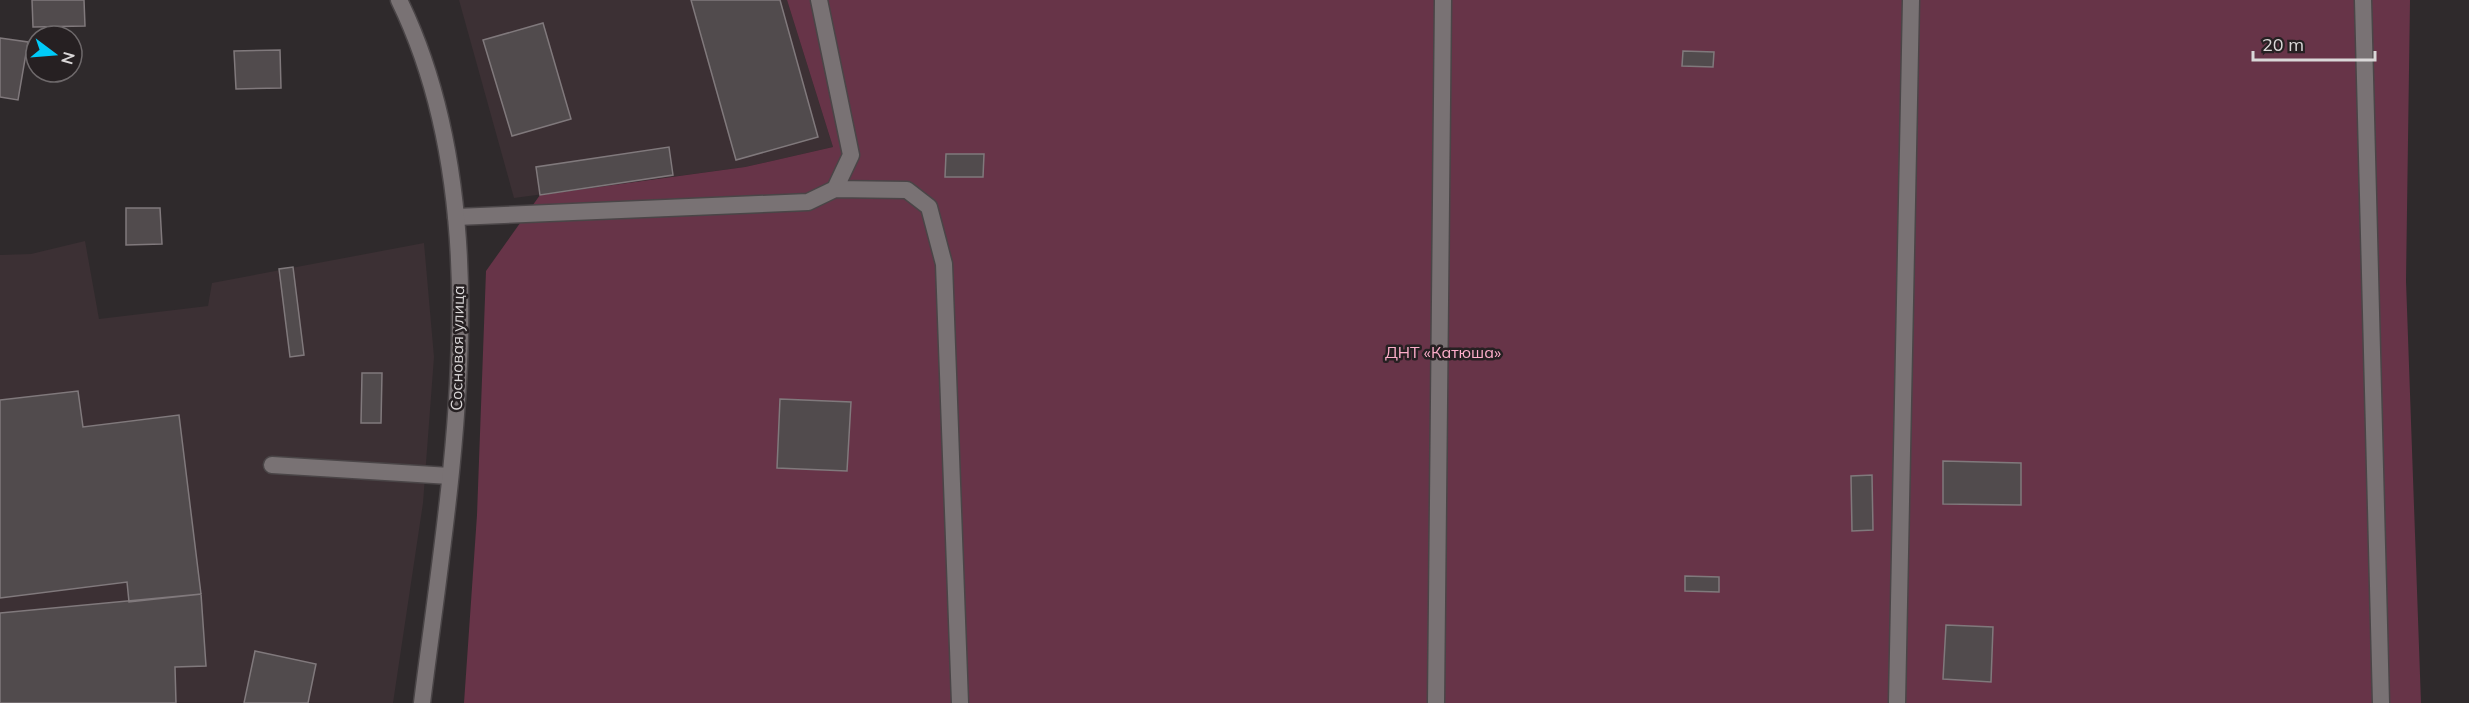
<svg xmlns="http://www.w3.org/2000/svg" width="2469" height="703" font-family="Mulish,sans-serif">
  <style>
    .built { fill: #3c3034 }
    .green { fill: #673448 }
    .building { fill: #514b4d; stroke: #80797c; stroke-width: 1.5 }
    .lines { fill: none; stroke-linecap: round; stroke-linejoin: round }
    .service-casing { stroke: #4a4547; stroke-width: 19 }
    .minor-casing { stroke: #4a4547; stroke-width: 19 }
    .service { stroke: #797274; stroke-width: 16 }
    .minor { stroke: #797274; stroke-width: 16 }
    .labels { text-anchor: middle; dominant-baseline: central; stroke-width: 5; stroke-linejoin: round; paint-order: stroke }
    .street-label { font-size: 16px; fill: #dad7d8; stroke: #262022 }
    .park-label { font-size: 16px; fill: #fdaeca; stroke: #262022 }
  </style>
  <rect width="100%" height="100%" fill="#2f2a2c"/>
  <path class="built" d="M459 0H787L833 147 745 167 514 198Z
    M85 241 99 319 208 306 212 283 424 243 434 357 423 503 393 703H0V255L31 254Z"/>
  <path class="green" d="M787 0H2410L2406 281 2421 703H464L477 515 486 271 540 195 745 167 833 147Z"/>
  <path class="building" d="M32 0H84L85 26 33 27Z
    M691 0H780L818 137 736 160Z
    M543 23 571 119 512 136 483 40Z
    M0 38 28 42 18 100 0 97Z
    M280 50 281 88 236 89 234 51Z
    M1683 51 1714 52 1713 67 1682 66Z
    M669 147 673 175 540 195 536 167Z
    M946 154H984L983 177H945Z
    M126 208H160L162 244 126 245Z
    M293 267 304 355 290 357 279 269Z
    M362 373H382L381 423H361Z
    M78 391 83 427 179 415 201 594 129 602 127 582 0 598V400Z
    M780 399 851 402 847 471 777 468Z
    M1943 461 2021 463V505L1943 504Z
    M1872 475 1873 530 1852 531 1851 476Z
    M1685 576 1719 577V592L1685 591Z
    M201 594 206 666 175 667 176 703H0V613Z
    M1946 625 1993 627 1991 682 1943 679Z
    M255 651 316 664 308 703H244Z"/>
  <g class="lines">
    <g class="service-casing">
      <path id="service" d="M2363 0 2381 703
        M835 189 907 190 929 207 944 264 960 703
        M456 217 808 202 835 189 851 155 819 0
        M272 465 450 476
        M1436 703 1443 0
        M1897 703 1911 0"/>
    </g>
    <g class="minor-casing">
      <path id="minor" d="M399 0C502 211 450 479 422 703"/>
    </g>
    <use href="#service" class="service"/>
    <use href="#minor" class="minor"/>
  </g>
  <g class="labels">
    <g class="street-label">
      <text transform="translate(457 348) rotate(-89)">Сосновая улица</text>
    </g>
    <g class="park-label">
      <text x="1443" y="352">ДНТ «Катюша»</text>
    </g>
  </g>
  <g transform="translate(54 54) rotate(106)"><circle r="28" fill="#262022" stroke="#6e696b" stroke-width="1.5"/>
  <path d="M0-4.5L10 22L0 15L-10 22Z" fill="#00cbf9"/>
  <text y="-9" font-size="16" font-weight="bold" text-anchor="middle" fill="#dad7d8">N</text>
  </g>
  <path d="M2253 51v9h122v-9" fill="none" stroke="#dad7d8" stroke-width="3"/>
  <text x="2262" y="51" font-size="18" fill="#dad7d8" stroke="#262022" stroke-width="4.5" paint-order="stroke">20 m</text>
</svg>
